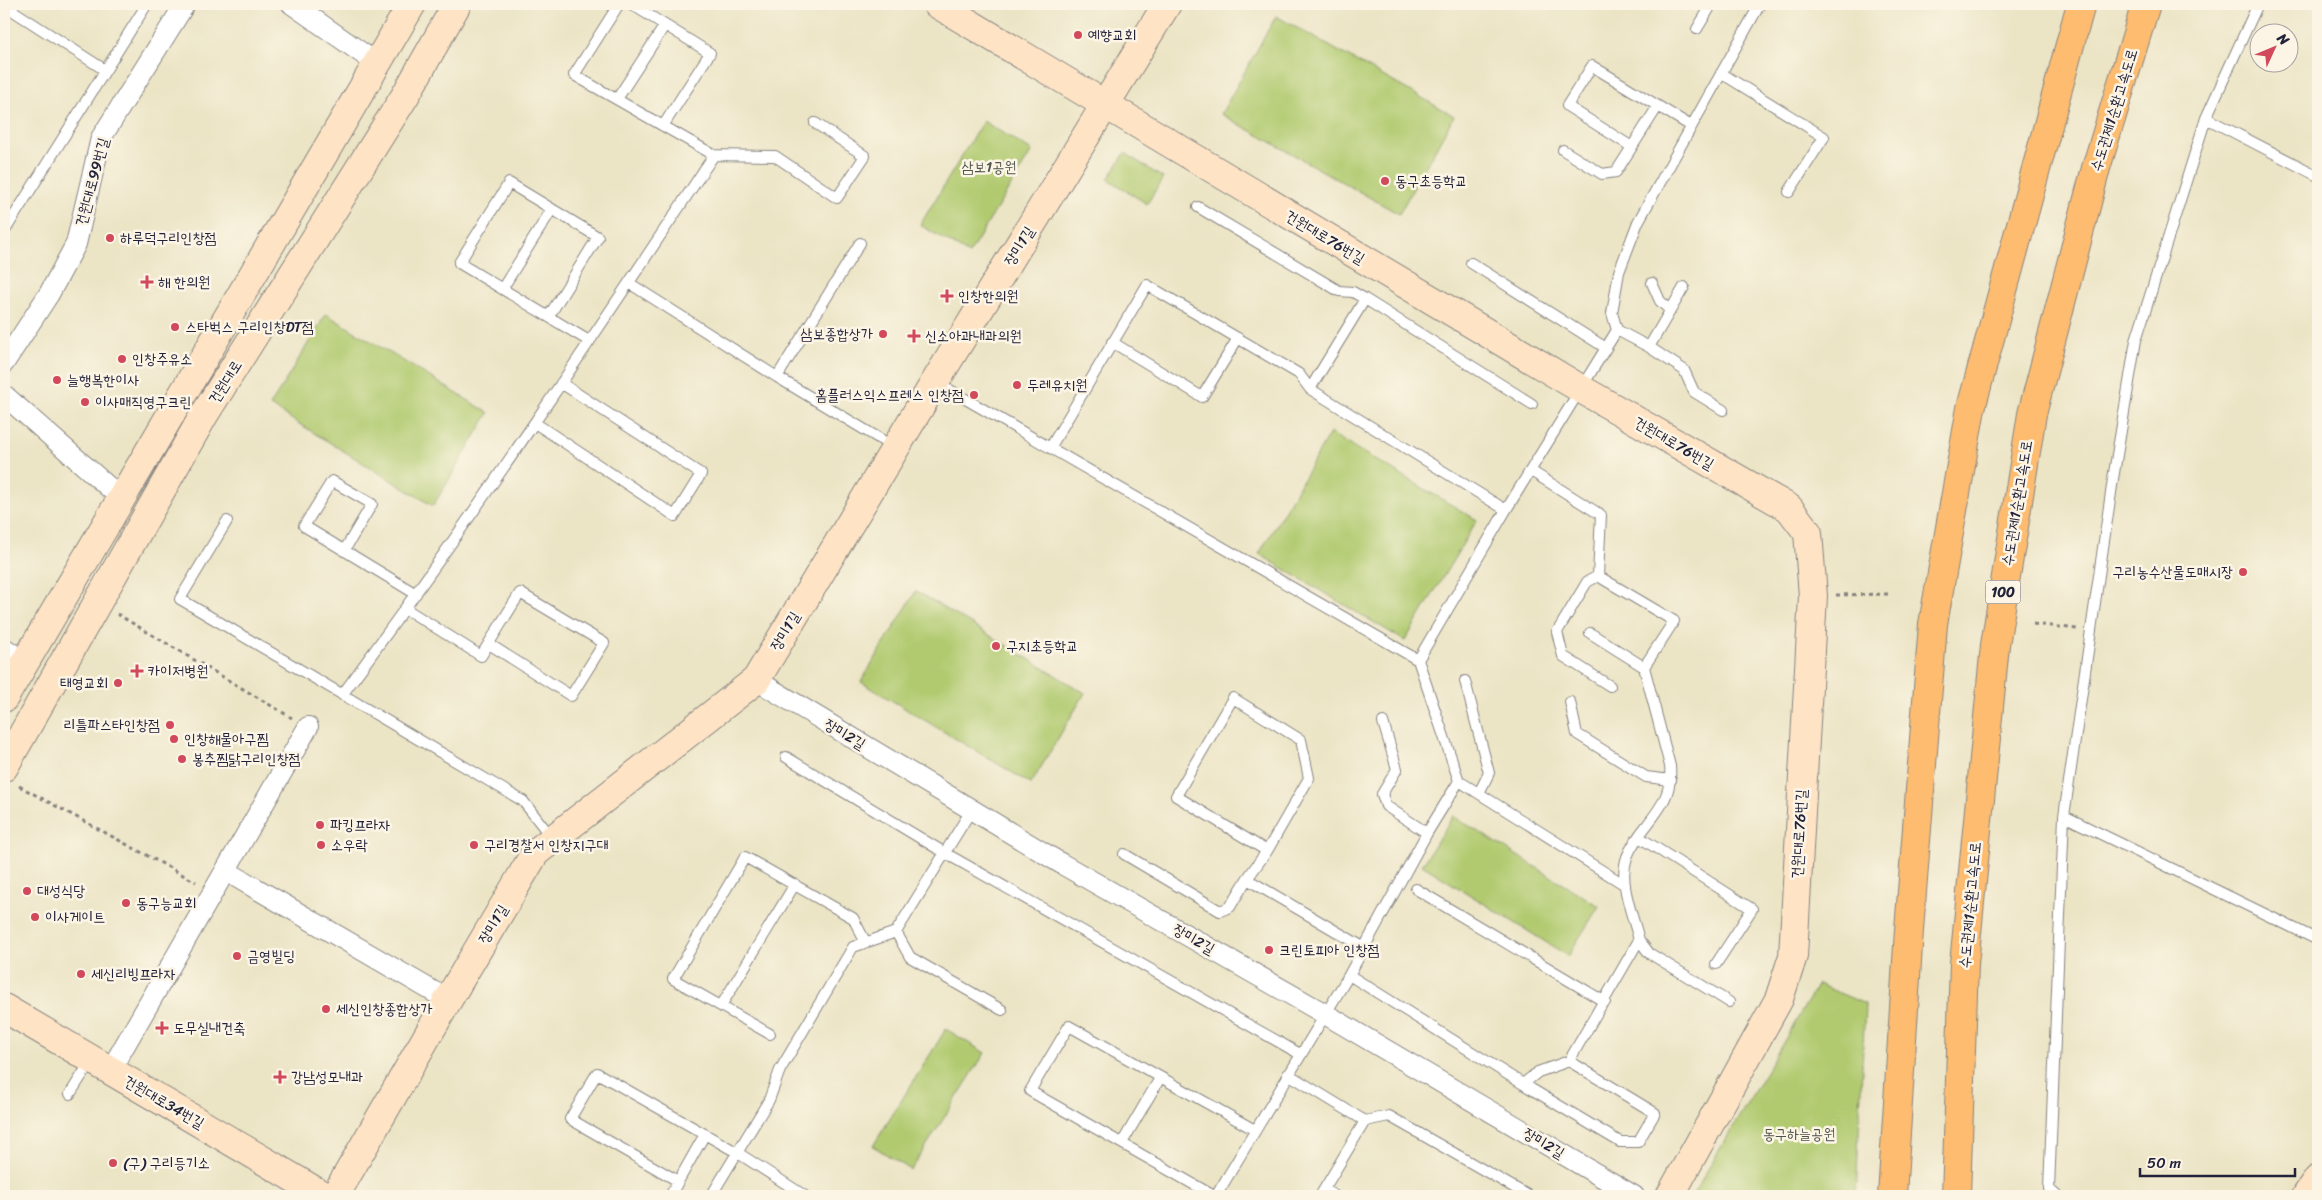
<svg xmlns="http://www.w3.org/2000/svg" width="2322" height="1200" font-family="Sriracha,'Poor Story',sans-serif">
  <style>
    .green { fill: #b1ca6f; stroke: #6a7655 }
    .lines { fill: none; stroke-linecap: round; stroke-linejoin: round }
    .lane-casing { stroke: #868380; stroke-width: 12 }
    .street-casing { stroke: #868380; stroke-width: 22 }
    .secondary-casing { stroke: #868380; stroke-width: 30 }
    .highway-casing { stroke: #868380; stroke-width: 30 }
    .path { stroke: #868380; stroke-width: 3; stroke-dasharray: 4 4; stroke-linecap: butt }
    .lane { stroke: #fff; stroke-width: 10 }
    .street { stroke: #fff; stroke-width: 20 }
    .secondary { stroke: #fee4c5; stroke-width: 28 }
    .highway { stroke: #fdbc6f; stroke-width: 28 }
    .poi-dot { fill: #d1495b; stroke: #fcf5e5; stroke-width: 2 }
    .labels { text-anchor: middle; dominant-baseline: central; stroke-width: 5; stroke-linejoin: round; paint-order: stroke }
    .shield { fill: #fcf5e5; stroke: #63616e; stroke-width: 1 }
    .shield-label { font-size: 14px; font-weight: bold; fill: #22223b }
    .poi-label { font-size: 15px; fill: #22223b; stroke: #fcf5e5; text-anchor: start }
    .street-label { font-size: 15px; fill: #22223b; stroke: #fcf5e5 }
    .park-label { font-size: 15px; fill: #4d544b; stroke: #fcf5e5 }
  </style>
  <rect width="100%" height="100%" fill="#fcf5e5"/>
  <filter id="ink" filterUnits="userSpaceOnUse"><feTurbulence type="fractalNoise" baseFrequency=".02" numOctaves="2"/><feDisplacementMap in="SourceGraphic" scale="10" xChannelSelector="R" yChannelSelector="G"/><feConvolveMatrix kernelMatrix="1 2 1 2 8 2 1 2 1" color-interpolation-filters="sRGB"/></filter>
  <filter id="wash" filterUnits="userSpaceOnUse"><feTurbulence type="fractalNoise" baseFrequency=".0096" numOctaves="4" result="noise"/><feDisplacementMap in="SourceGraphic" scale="20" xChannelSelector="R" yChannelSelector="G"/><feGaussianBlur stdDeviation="1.12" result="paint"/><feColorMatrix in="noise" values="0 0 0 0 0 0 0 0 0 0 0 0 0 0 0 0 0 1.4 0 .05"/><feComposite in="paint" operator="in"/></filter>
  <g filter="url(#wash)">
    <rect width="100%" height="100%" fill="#ebe4c5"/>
    <path class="green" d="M1276 16 1454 116 1399 214 1221 114Z
      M983 121 1032 151 969 254 920 225Z
      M1125 153 1163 178 1147 204 1108 179Z
      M326 314 489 413 433 506 270 406Z
      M1330 433 1477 520 1405 641 1259 554Z
      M916 591 1085 693 1031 784 861 682Z
      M1453 816 1599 906 1568 956 1422 865Z
      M1818 984 1865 1004 1856 1196H1692Z
      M946 1029 985 1053 911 1170 873 1146Z"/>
  </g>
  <g filter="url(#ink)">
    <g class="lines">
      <g class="lane-casing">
        <path id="lane" d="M619 4 574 75 714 155 775 156 837 198 865 156 815 123
          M631 4 710 53 663 126
          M2258 4 2206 118 2136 340 2113 479 2064 816 2318 940
          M4 5 105 70
          M1697 29 1712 4
          M1721 73 1824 137 1789 192
          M617 99 665 25
          M2206 118 2318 176
          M1632 147 1567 106 1592 66 1691 126
          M1563 150 1602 174 1616 172 1658 106
          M1198 207 1339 291 1353 292 1365 299
          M4 232 147 4
          M860 243 777 377 895 448
          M1471 263 1606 348
          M629 283 777 377
          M1652 283 1660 301 1670 310
          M502 289 552 209
          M549 316 598 237 509 183 459 263 589 341
          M1617 330 1649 347 1684 287
          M1112 342 1202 397 1238 338
          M1649 347 1684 370 1694 392 1723 410
          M936 382 1418 660 1459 781 1427 833 1349 975 1216 1196
          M1310 389 1365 299 1532 404
          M535 423 675 516 701 474 561 383
          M1050 448 1147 285 1299 374 1310 389 1506 510 1617 330 1612 313 1619 272 1638 222 1760 4
          M227 521 180 599 523 801 552 838
          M344 551 372 504 332 481 304 526 416 594
          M1598 576 1587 582 1557 632 1563 656 1610 686
          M406 609 481 656 520 593 604 643 571 696 489 644
          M1590 633 1644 667
          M1418 660 1506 510
          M1465 681 1489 773 1479 793
          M342 695C472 519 593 337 714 155
          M1570 702 1577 734 1646 777 1671 780
          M1383 722 1397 769 1382 794 1386 806 1427 833
          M786 757 945 853 1300 1054
          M1459 781 1625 885
          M1639 837 1752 909 1716 964
          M1267 851 1176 796 1233 698 1301 740 1309 778 1267 851 1247 879 1363 947
          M1124 854 1220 911 1230 907 1247 879
          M1416 889 1605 1002
          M896 932 910 957 1002 1010
          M1639 940 1649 953 1729 1002
          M1349 975 1523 1084 1538 1072 1569 1061 1639 940C1633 915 1618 883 1627 857 1640 823 1674 809 1670 766L1644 667 1674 621 1598 576 1601 515 1531 471
          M721 1006 795 884
          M770 1034 673 979 745 857 853 918 866 943
          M1288 1074 1365 1121 1389 1116 1529 1196
          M1523 1084 1620 1142H1638L1655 1113 1569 1061
          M70 1094 91 1061
          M1122 1143 1160 1078
          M678 1181 570 1119 597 1073 738 1153 805 1196
          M1324 1190 1335 1196
          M670 1196 705 1134
          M711 1196 769 1100 780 1070 853 947 896 932 972 809
          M1214 1196 1030 1091 1069 1026 1255 1130
          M1320 1196 1365 1121
          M2057 1196 2049 1189 2064 816"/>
      </g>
      <g class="street-casing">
        <path id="street" d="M292 4 376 63
          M4 363 49 294 76 244 101 138 185 4
          M4 395 121 498
          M4 648 25 663
          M756 680 1062 864 1325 1014 1634 1196
          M226 871 448 1000
          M110 1071 308 727"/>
      </g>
      <g class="secondary-casing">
        <path id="secondary" d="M937 4 1581 389 1789 508 1808 533 1813 596 1793 956 1779 999 1670 1196
          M4 698 412 4
          M4 767 204 415 405 96 457 4
          M4 1008 324 1196
          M335 1196 448 1000 535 853 756 680 935 382 1167 4
          M2306 1196 2318 1179"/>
      </g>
      <g class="highway-casing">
        <path id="highway" d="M1892 1196 1909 930 1933 624 1971 408 2081 4
          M1956 1196 1964 964 1995 645 2032 414 2096 168 2146 4"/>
      </g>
      <path class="path" d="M1836 595 1888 594
        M117 614 292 718
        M2033 624 2077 629
        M19 786 196 882"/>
      <use href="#lane" class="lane"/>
      <use href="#street" class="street"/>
      <use href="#secondary" class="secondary"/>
      <use href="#highway" class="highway"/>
    </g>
  </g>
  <g class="poi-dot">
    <circle cx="1078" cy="35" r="5"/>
    <circle cx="1385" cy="181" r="5"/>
    <circle cx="110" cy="238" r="5"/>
    <path d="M144.5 274.5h5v5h5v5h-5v5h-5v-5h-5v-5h5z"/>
    <path d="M944.5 288.5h5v5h5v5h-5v5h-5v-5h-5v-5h5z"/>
    <circle cx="175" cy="327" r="5"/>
    <circle cx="883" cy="334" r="5"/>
    <path d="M911.5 328.5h5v5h5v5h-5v5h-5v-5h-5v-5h5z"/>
    <circle cx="122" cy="359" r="5"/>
    <circle cx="57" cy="380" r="5"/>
    <circle cx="1017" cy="385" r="5"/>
    <circle cx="974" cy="395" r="5"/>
    <circle cx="85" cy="402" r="5"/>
    <circle cx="2243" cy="572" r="5"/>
    <circle cx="996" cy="646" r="5"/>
    <path d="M134.5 663.5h5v5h5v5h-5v5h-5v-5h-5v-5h5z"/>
    <circle cx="118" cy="683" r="5"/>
    <circle cx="170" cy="725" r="5"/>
    <circle cx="174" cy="739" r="5"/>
    <circle cx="182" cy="759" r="5"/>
    <circle cx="320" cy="825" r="5"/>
    <circle cx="321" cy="845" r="5"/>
    <circle cx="474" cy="845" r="5"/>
    <circle cx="27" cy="891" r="5"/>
    <circle cx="126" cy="903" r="5"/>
    <circle cx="35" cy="917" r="5"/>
    <circle cx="1269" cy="950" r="5"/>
    <circle cx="237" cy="956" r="5"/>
    <circle cx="81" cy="974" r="5"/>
    <circle cx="326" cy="1009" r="5"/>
    <path d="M159.5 1020.5h5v5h5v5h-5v5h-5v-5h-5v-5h5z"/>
    <path d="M277.5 1069.5h5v5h5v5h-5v5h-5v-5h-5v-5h5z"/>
    <circle cx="113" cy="1163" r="5"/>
  </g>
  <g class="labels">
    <rect class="shield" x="1985.5" y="580.5" width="35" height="23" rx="4"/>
    <g class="shield-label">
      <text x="2003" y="592">100</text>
    </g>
    <g class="poi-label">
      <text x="1088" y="35">예향교회</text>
      <text x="1395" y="181">동구초등학교</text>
      <text x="120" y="238">하루덕구리인창점</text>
      <text x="158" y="282">해 한의원</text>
      <text x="958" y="296">인창한의원</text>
      <text x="185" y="327">스타벅스 구리인창DT점</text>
      <text x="873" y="334" text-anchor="end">삼보종합상가</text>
      <text x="925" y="336">신소아과내과의원</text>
      <text x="132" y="359">인창주유소</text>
      <text x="67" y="380">늘행복한이사</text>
      <text x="1027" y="385">두레유치원</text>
      <text x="964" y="395" text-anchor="end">홈플러스익스프레스 인창점</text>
      <text x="95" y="402">이사매직영구크린</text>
      <text x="2233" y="572" text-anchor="end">구리농수산물도매시장</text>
      <text x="1006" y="646">구지초등학교</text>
      <text x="148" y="671">카이저병원</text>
      <text x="108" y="683" text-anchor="end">태영교회</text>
      <text x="160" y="725" text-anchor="end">리틀파스타인창점</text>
      <text x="184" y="739">인창해물아구찜</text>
      <text x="192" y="759">봉추찜닭구리인창점</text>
      <text x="330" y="825">파킹프라자</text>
      <text x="331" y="845">소우락</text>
      <text x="484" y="845">구리경찰서 인창지구대</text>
      <text x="37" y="891">대성식당</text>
      <text x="136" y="903">동구능교회</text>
      <text x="45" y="917">이사게이트</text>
      <text x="1279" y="950">크린토피아 인창점</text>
      <text x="247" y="956">금영빌딩</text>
      <text x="91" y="974">세신리빙프라자</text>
      <text x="336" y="1009">세신인창종합상가</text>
      <text x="173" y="1028">도무실내건축</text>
      <text x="291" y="1077">강남성모내과</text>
      <text x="123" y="1163">(구) 구리등기소</text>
    </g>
    <g class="street-label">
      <text transform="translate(2114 110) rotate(-73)">수도권제1순환고속도로</text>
      <text transform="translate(92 182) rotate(-75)">건원대로99번길</text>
      <text transform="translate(1325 237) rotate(31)">건원대로76번길</text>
      <text transform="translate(1019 246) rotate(-58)">장미1길</text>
      <text transform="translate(225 382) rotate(-58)">건원대로</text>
      <text transform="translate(1674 443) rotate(30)">건원대로76번길</text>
      <text transform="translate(2017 503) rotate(-81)">수도권제1순환고속도로</text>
      <text transform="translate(785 631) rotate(-59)">장미1길</text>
      <text transform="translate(845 734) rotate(31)">장미2길</text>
      <text transform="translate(1799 834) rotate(-87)">건원대로76번길</text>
      <text transform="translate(1970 905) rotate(-85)">수도권제1순환고속도로</text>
      <text transform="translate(493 924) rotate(-59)">장미1길</text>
      <text transform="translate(1194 939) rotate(30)">장미2길</text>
      <text transform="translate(164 1102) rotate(30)">건원대로34번길</text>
      <text transform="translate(1544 1143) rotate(31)">장미2길</text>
    </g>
    <g class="park-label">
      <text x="989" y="167">삼보1공원</text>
      <text x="1799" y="1134">동구하늘공원</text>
    </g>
  </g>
  <rect width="2322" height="1200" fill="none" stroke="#fcf5e5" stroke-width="20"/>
  <g transform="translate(2274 48) rotate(46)"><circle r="24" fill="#fcf5e5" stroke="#a5a1a1"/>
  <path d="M0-4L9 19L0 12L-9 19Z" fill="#d1495b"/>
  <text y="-8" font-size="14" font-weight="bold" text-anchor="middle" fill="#22223b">N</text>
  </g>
  <path d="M2140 1168v8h155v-8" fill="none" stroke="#22223b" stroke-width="2.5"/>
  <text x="2147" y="1168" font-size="15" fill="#22223b" stroke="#fcf5e5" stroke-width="4" paint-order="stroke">50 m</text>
</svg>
